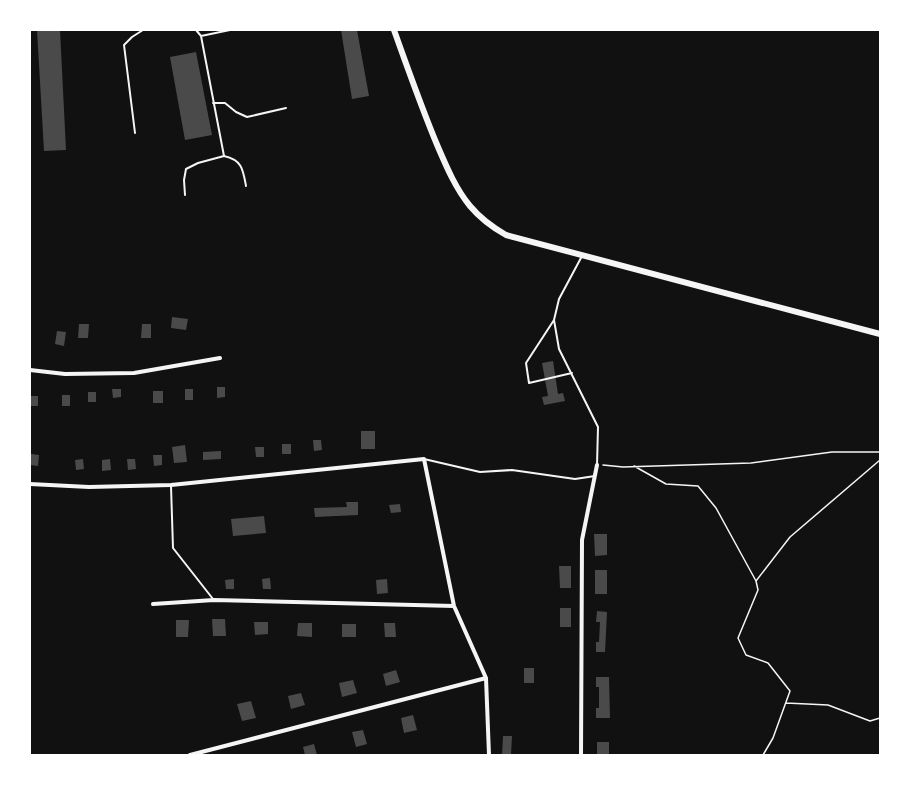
<svg xmlns="http://www.w3.org/2000/svg" width="910" height="785" font-family="'Fira Sans Condensed',sans-serif">
  <style>
    .building { fill: #4a4a4a }
    .lines { fill: none; stroke-linecap: round; stroke-linejoin: round }
    .path { stroke: #f5f5f5; stroke-width: 1.5 }
    .service { stroke: #f5f5f5; stroke-width: 2 }
    .minor { stroke: #f5f5f5; stroke-width: 4 }
    .secondary { stroke: #f5f5f5; stroke-width: 6 }
  </style>
  <rect width="100%" height="100%" fill="#111"/>
  <path class="building" d="M37 30H60L66 150 44 151Z
    M341 30H357L369 96 352 99Z
    M196 52 212 135 185 140 170 57Z
    M172 317 188 319 186 330 171 328Z
    M79 324H89L88 338H78Z
    M142 324H151V338H141Z
    M57 331 66 332 64 346 55 344Z
    M553 361 558 394 563 393 565 401 544 405 542 397 548 396 542 363Z
    M217 387H225V397L217 398Z
    M112 389H121V397L113 398Z
    M185 389H193V400H185Z
    M153 391H163V403H153Z
    M88 392H96V402H88Z
    M62 395H70V406H62Z
    M30 396H38V406H30Z
    M361 431H375V449H361Z
    M313 440H321L322 450 314 451Z
    M282 444H291V454H282Z
    M185 445 187 462 174 463 172 447Z
    M255 447H264V457H256Z
    M221 451V459L203 460V452Z
    M31 454 39 455 38 466 30 465Z
    M153 455H162V465L154 466Z
    M83 459 84 469 76 470 75 460Z
    M110 459 111 470 102 471V460Z
    M127 459H135L136 469 128 470Z
    M346 502H358V515L315 517 314 508 347 507Z
    M400 504 401 512 391 513 389 505Z
    M264 516 266 533 233 536 231 519Z
    M594 534H607V555L595 556Z
    M559 566H571V588H560Z
    M595 570H607V594H595Z
    M270 578 271 589H263L262 579Z
    M234 579V589H226L225 580Z
    M387 579 388 593 377 594 376 580Z
    M560 608H571V627H560Z
    M597 611 607 612 605 652H596V642H599L600 622H596Z
    M212 619H225L226 636H213Z
    M176 620H189L188 637H176Z
    M254 622H268V634L255 635Z
    M298 623H312V637L297 636Z
    M384 623H395L396 637H385Z
    M342 624H356V637H342Z
    M524 668H534V683H524Z
    M396 670 400 682 386 686 383 674Z
    M596 677H609L610 718H596V708H599V687H596Z
    M353 680 357 693 342 697 339 683Z
    M301 693 305 705 291 709 288 696Z
    M251 701 256 718 242 721 237 704Z
    M413 715 417 730 404 733 401 718Z
    M363 730 367 744 356 747 352 732Z
    M503 736H512L511 755H502Z
    M597 742H609V755H597Z
    M314 744 317 755H305L303 747Z"/>
  <g class="lines">
    <path class="path" d="M603 465 623 467 751 463 832 452H880
      M634 466 666 484 698 486 716 508 756 581 758 590 738 638 746 655 768 663 790 691 773 738 763 755
      M756 581 790 537 880 460
      M786 703 828 705 870 721 880 718"/>
    <path class="service" d="M196 30 201 36 224 156C242 160 243 169 246 186
      M201 36 230 30
      M213 103H225L236 112 247 117 286 108
      M135 133 124 45 132 37 143 30
      M185 195 184 180 186 169 198 163 224 156
      M582 256 559 299 554 320 559 349 598 427 597 465
      M554 320 526 363 529 383 572 373
      M424 459 480 472 512 470 575 479 595 476
      M171 486 173 548 213 599"/>
    <path class="minor" d="M30 370 65 374 134 373 220 358
      M30 484 89 487 171 485 424 459 454 606 486 678 489 755
      M153 604 214 600 454 606
      M190 755 486 678
      M581 755 582 540 597 465"/>
    <path class="secondary" d="M394 30C408 69 422 109 438 147 447 168 456 189 470 206 480 218 492 227 506 235L880 334"/>
  </g>
  <rect width="910" height="785" fill="none" stroke="#ffffff" stroke-width="62"/>
</svg>
